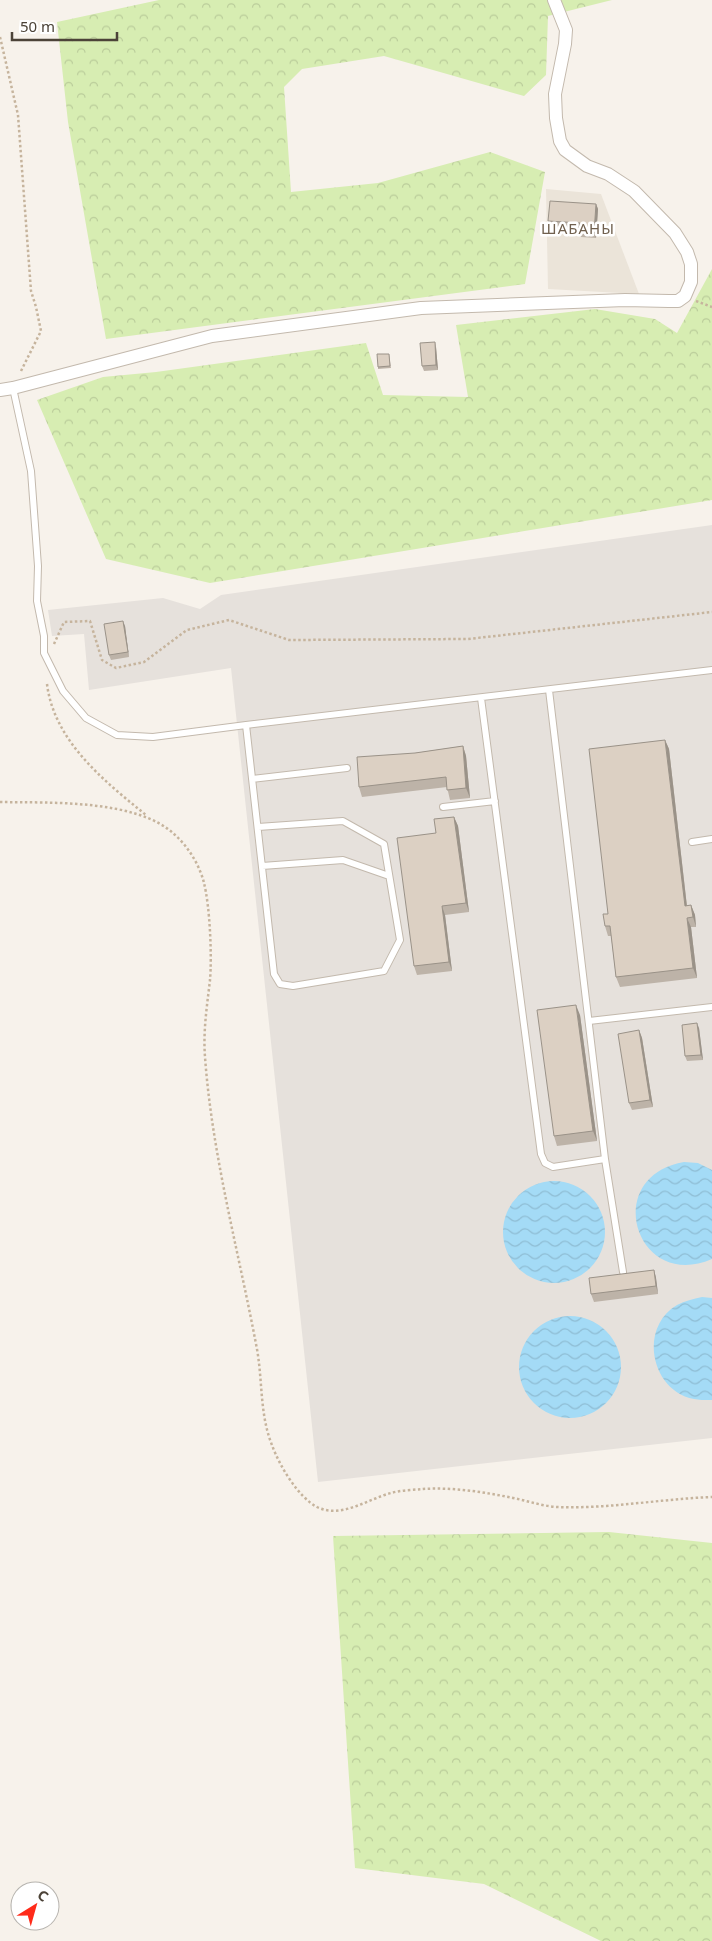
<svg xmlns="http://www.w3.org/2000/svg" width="712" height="1941" font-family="'Noto Sans',sans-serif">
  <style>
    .residential { fill: #ebe4d9 }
    .industrial { fill: #e6e1dc }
    .forest { fill: url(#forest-crowns) }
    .water { fill: url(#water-waves) }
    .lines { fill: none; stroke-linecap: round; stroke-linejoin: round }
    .lane-casing { stroke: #c3b9ad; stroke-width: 8 }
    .street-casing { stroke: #c3b9ad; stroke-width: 14 }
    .path { stroke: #c6b49d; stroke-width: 2.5; stroke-dasharray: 2.5 2.5; stroke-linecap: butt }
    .lane { stroke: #fff; stroke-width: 6 }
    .street { stroke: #fff; stroke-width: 12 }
    .wall { fill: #bdb3a8 }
    .shaded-wall { fill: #9a9288 }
    .building { fill: #dcd0c3; stroke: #9a9288 }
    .labels { text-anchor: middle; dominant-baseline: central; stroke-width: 5; stroke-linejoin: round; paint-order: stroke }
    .neighbourhood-label { font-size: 15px; letter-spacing: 1px; fill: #70604e; stroke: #fff }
  </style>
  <defs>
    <pattern id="forest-crowns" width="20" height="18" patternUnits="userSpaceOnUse" patternTransform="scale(1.25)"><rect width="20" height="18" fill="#d7edb2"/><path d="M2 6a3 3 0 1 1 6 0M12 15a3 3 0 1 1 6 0" fill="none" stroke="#bacc9a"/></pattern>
    <pattern id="water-waves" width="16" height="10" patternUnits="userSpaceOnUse" patternTransform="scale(1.25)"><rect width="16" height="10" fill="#a4dbf6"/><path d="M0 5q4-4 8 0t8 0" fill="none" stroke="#8fbdd4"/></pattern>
  </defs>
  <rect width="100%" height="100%" fill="#f7f2eb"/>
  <path class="residential" d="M546 189 601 194 639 294 548 289Z"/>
  <path class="industrial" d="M712 525V1438L318 1482 231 668 89 690 84 634 52 636 48 610 163 598 200 609 221 595Z"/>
  <path class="forest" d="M159 0H612L548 16 546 75 524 96 384 56 302 69 284 87 291 192 378 183 490 152 545 172 525 284 106 339 68 122 57 22Z
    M712 269V500L210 583 106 559 37 400 103 377 156 372 366 343 383 395 468 397 456 325 595 309 655 319 677 333Z
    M609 1532 712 1543V1941H601L484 1884 355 1868 333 1536Z"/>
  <path class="water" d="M684 1162 698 1163 712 1170V1259C636 1292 600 1177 684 1162Z
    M503 1232a51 51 0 1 1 102 0a51 51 0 1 1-102 0Z
    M702 1297 712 1298V1400H709C704 1400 699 1400 694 1399 651 1391 638 1328 677 1305 685 1301 693 1299 702 1297Z
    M519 1367a51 51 0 1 1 102 0a51 51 0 1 1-102 0Z"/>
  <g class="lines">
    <g class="lane-casing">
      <path id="lane" d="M13 388 31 471 38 566 37 601 44 636V653L63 691 86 718 117 735 153 737 246 725
        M549 690 605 1159 623 1272
        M481 698 541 1154 545 1163 553 1167 605 1159
        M252 779 347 768
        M443 807 495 801
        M258 827 343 821 384 844 400 940 384 971 293 986 280 984 274 974C265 891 256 808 246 725L712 670
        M692 842 712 839
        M262 866 343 860 389 876
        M589 1021 712 1007"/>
    </g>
    <g class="street-casing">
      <path id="street" d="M0 390 13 388 212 336 421 308 625 300 669 301H678L685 296 691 282V264L687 252 675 233 634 191 608 174 587 166 565 150 560 141 556 118 555 94 565 44 566 30 554 0"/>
    </g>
    <path class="path" d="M0 37 18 115 31 291 36 307 41 331 20 373
      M696 301 712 307
      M54 644 64 622 90 621 102 660 116 668 144 662 187 630 229 620 289 640 468 639 712 612
      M47 684C54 741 104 781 146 815
      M0 802C50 803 136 799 174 834 188 846 200 866 204 883 210 907 212 956 210 980 207 1006 203 1031 205 1057 212 1154 238 1249 256 1344 263 1377 259 1413 272 1445 279 1465 298 1497 317 1507 341 1519 368 1499 391 1493 401 1490 413 1490 423 1489 453 1487 484 1492 513 1498 528 1501 542 1506 557 1507 609 1509 660 1499 712 1497"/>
    <use href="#lane" class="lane"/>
    <use href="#street" class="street"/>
  </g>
  <path class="wall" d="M596 204 598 209 596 238 581 237 579 232 580 228 550 226 548 221Z
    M436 347 438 370 424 371 422 366Z
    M389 354 391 368 378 369V367Z
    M125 626 129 657 111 660 109 655Z
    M665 740 669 749 687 906 691 905 695 915 696 927H691L697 978 620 987 616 977 611 936H608L605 926 608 914Z
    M463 746 466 756 470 798 450 800 447 787 362 797 359 787 415 753Z
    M454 817 458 826 469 912 445 915 452 971 417 975 414 966 436 833Z
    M580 1015 597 1141 557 1146 554 1136Z
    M699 1028 703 1060 687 1061 685 1056Z
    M639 1030 642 1038 653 1107 632 1110 629 1103Z
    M654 1270 656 1278 658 1294 594 1302 591 1294Z"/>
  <path class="shaded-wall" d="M596 204 598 209 596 238 594 233Z
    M435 342 436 347 438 370 436 365Z
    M123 621 125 626 129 657 128 652Z
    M665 740 669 749 688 916 685 906Z
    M463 746 466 756 470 798 466 788Z
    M454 817 458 826 469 912 466 903Z
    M691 905 695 915 696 927 693 917Z
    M442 906 445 915 452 971 449 962Z
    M687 918 691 927 697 978 693 968Z
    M576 1005 580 1015 597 1141 593 1131Z
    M697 1023 699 1028 703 1060 701 1055Z
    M639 1030 642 1038 653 1107 650 1100Z
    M654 1270 656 1278 658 1294 656 1286Z"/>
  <path class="building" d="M550 201 596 204 594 233 579 232 580 223 548 221Z
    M435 342 436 365 422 366 420 343Z
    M377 354H389L390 366 378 367Z
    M123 621 128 652 109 655 104 624Z
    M665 740 685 906 691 905 693 917 687 918 693 968 616 977 610 926H605L603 914H608L589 749Z
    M463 746 466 788 447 790 446 777 359 787 357 757 415 753Z
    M454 817 466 903 442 906 449 962 414 966 397 838 436 833 434 819Z
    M576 1005 593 1131 554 1136 537 1010Z
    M697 1023 701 1055 685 1056 682 1025Z
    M639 1030 650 1100 629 1103 618 1034Z
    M654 1270 656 1286 591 1294 589 1278Z"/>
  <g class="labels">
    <g class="neighbourhood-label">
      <text x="578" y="228">ШАБАНЫ</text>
    </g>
  </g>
  <g transform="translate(35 1906) rotate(37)"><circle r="24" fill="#ffffff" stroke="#b7b4af"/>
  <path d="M0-4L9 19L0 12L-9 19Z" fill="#ff2b1a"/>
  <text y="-8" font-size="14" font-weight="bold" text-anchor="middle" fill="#4c4338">С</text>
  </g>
  <path d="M12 32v8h105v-8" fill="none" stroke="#4c4338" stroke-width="2.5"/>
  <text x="20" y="32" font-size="15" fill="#4c4338" stroke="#ffffff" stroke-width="4" paint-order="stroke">50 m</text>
</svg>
